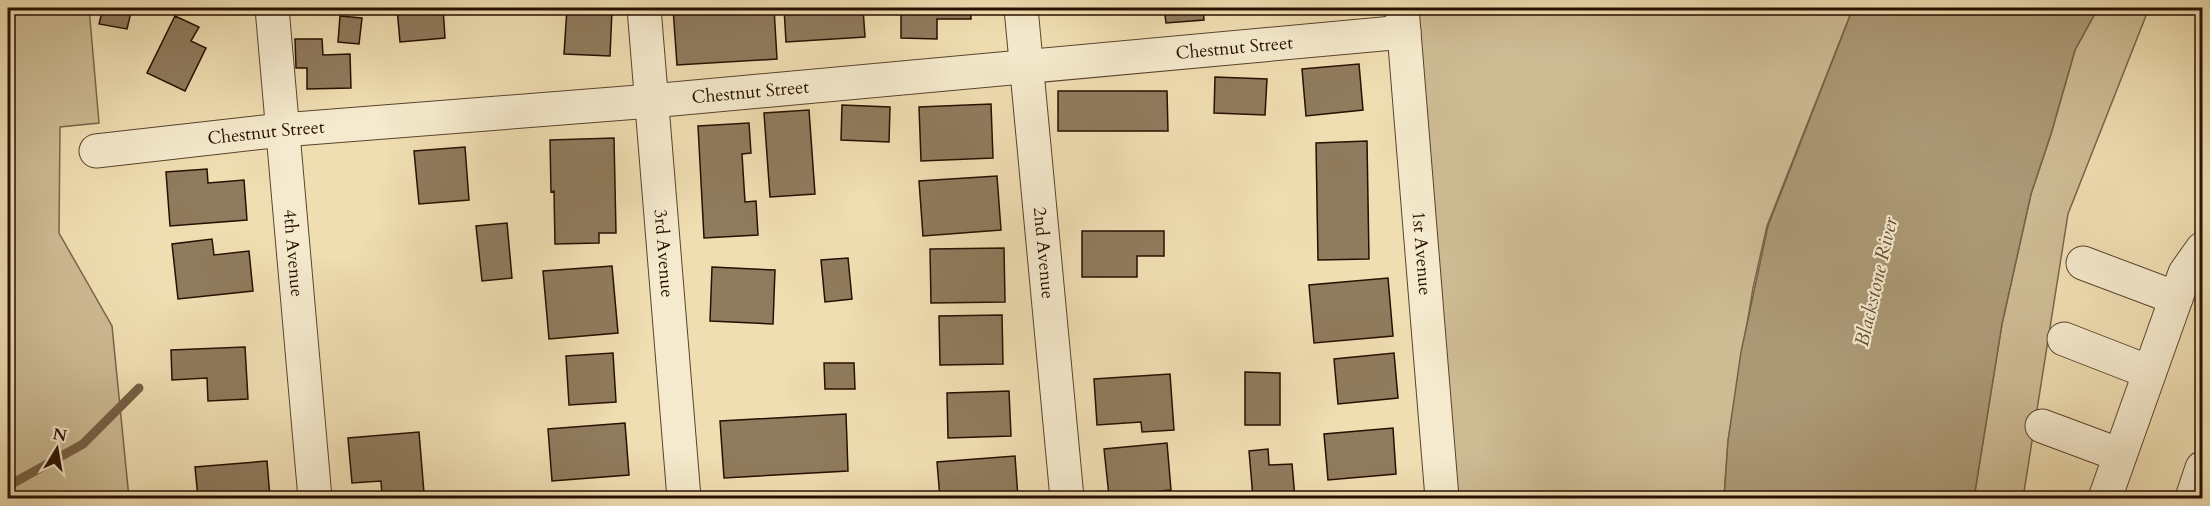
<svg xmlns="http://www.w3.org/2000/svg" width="2210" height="506" font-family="Cardo,serif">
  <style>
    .green { fill: #cdbb94; stroke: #7a654a; stroke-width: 1.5 }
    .water { fill: #ab9875; stroke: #776146; stroke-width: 1.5 }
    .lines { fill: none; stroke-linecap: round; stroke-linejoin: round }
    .stream { stroke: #776146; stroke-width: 9 }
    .building { fill: #8f7b5d; stroke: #280f00; stroke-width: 1.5 }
    .minor-casing { stroke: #5a432c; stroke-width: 35 }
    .minor { stroke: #f5eacd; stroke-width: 33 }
    .labels { text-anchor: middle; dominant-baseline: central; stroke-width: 4.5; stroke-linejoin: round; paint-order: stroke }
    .street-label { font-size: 18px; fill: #280f00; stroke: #f5eacd }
    .water-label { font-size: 20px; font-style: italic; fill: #634d35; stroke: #f5eacd }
  </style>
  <rect width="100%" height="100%" fill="#efdeb2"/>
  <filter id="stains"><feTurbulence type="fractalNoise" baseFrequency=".00333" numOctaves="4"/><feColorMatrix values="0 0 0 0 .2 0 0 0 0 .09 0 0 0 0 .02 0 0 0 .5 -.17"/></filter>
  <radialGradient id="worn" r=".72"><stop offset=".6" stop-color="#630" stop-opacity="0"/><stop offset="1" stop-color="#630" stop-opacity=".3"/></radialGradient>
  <path class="green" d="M8 8H89L99 123 60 127 59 233 112 326 129 498H8Z
    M1396 8H1853L1767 226 1753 288 1728 441 1724 498H1436Z
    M2098 8H2149L2068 214 2023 498H1974L2002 324 2031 194 2051 134 2075 50Z"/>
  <path class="water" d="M1853 8H2098L2075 50 2051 134 2031 194 2002 324 1974 498H1724L1728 441 1741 352 1768 226Z"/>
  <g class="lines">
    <path class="stream" d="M8 486 83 444 139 388"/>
  </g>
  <path class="building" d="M103 8H132L127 29 99 24Z
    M397 8H443L445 38 400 42Z
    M567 8 612 10 610 56 564 54Z
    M673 8H774L777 59 677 65Z
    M784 8H863L865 37 786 42Z
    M901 8H971V19H937V39L901 38Z
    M1164 8H1203L1204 20 1166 23Z
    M175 16 199 27 191 41 206 48 185 91 147 73Z
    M340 16 362 18 359 44 338 42Z
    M295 39H322L323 55 350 54 351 88 307 89V68H296Z
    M1359 64 1363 110 1306 116 1302 69Z
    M1215 77 1267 79 1265 115 1214 113Z
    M1058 91H1167L1168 131H1058Z
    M991 104 993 158 921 161 919 107Z
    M842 105 890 107 889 142 841 140Z
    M809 110 815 194 770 197 764 113Z
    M749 123 751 153 742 154 745 202 756 201 758 235 704 238 698 126Z
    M614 138 616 233H599V243L555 244 554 191 551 192 550 140Z
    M1367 141 1369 259 1318 260 1316 143Z
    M465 147 469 200 419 204 414 151Z
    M207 169 208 183 244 180 247 220 170 226 166 172Z
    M997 176 1001 230 923 236 919 181Z
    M507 223 512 278 482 281 476 226Z
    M1082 231H1164V256H1137V277H1082Z
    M212 239 214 255 249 251 253 291 178 299 172 244Z
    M1004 248 1005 302 931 303 930 249Z
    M848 258 852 299 825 302 821 260Z
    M612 266 618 333 549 339 543 271Z
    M712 267 775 270 773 324 710 321Z
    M1388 278 1393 336 1314 343 1309 285Z
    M1002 315 1003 364 940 365 939 316Z
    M245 347 248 399 208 401 207 378 172 380 171 350Z
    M613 353 616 402 569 405 566 356Z
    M1394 353 1398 398 1338 404 1334 359Z
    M824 363H854L855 389H825Z
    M1245 372 1280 373V425H1245Z
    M1170 374 1174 430 1142 432 1141 422 1097 425 1094 379Z
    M1009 391 1011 436 948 438 947 393Z
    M846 414 848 471 724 478 720 421Z
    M625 423 629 475 552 481 548 429Z
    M1393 428 1396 474 1328 480 1324 434Z
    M419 432 424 493 382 496 381 481 352 483 348 438Z
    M1167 443 1171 490 1109 496 1104 449Z
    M1268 449 1269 465 1292 464 1295 498H1253L1249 451Z
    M1015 456 1018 498H940L937 462Z
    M267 461 270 498H193H198L195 467Z
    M535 492V498H503V494Z"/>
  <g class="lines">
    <g class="minor-casing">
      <g id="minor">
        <path id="s1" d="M272 8 315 498"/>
        <path id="s2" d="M644 8 684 498"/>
        <path id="s3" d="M1021 8 1067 498"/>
        <path id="s4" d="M1402 8 1442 498"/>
        <path id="s5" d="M96 151 282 130 651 101 1404 32"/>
        <path d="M2083 263 2176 298"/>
        <path d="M2064 339 2149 372"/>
        <path d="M2042 426 2120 455"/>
        <path d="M2105 498 2185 273 2202 249"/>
        <path d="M2192 498 2202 468"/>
      </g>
    </g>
    <use href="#minor" class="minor"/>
  </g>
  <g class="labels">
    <g class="street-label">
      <text stroke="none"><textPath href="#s5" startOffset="1143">Chestnut Street</textPath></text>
      <text stroke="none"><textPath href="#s5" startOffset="657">Chestnut Street</textPath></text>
      <text stroke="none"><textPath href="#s5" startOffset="171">Chestnut Street</textPath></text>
      <text stroke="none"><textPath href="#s1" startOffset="246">4th Avenue</textPath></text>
      <text stroke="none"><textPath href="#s2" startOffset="246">3rd Avenue</textPath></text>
      <text stroke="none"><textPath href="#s3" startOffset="246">2nd Avenue</textPath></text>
      <text stroke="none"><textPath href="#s4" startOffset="246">1st Avenue</textPath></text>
    </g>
    <g class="water-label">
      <text transform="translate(1876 282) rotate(-77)">Blackstone River</text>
    </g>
  </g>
  <rect width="2210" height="506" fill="none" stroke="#efdeb2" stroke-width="30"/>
  <rect x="9" y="9" width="2192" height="488" fill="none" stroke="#280f00" stroke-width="3"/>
  <rect x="15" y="15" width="2180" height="476" fill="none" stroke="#280f00" stroke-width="1.5"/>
  <g transform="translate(57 449) rotate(11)" stroke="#f5eacd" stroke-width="4.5" paint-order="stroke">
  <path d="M0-4.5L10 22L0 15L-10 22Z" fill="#280f00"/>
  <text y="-9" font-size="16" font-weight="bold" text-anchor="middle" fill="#280f00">N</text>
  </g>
  <rect width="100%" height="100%" filter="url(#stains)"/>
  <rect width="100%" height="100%" fill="url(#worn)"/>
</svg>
